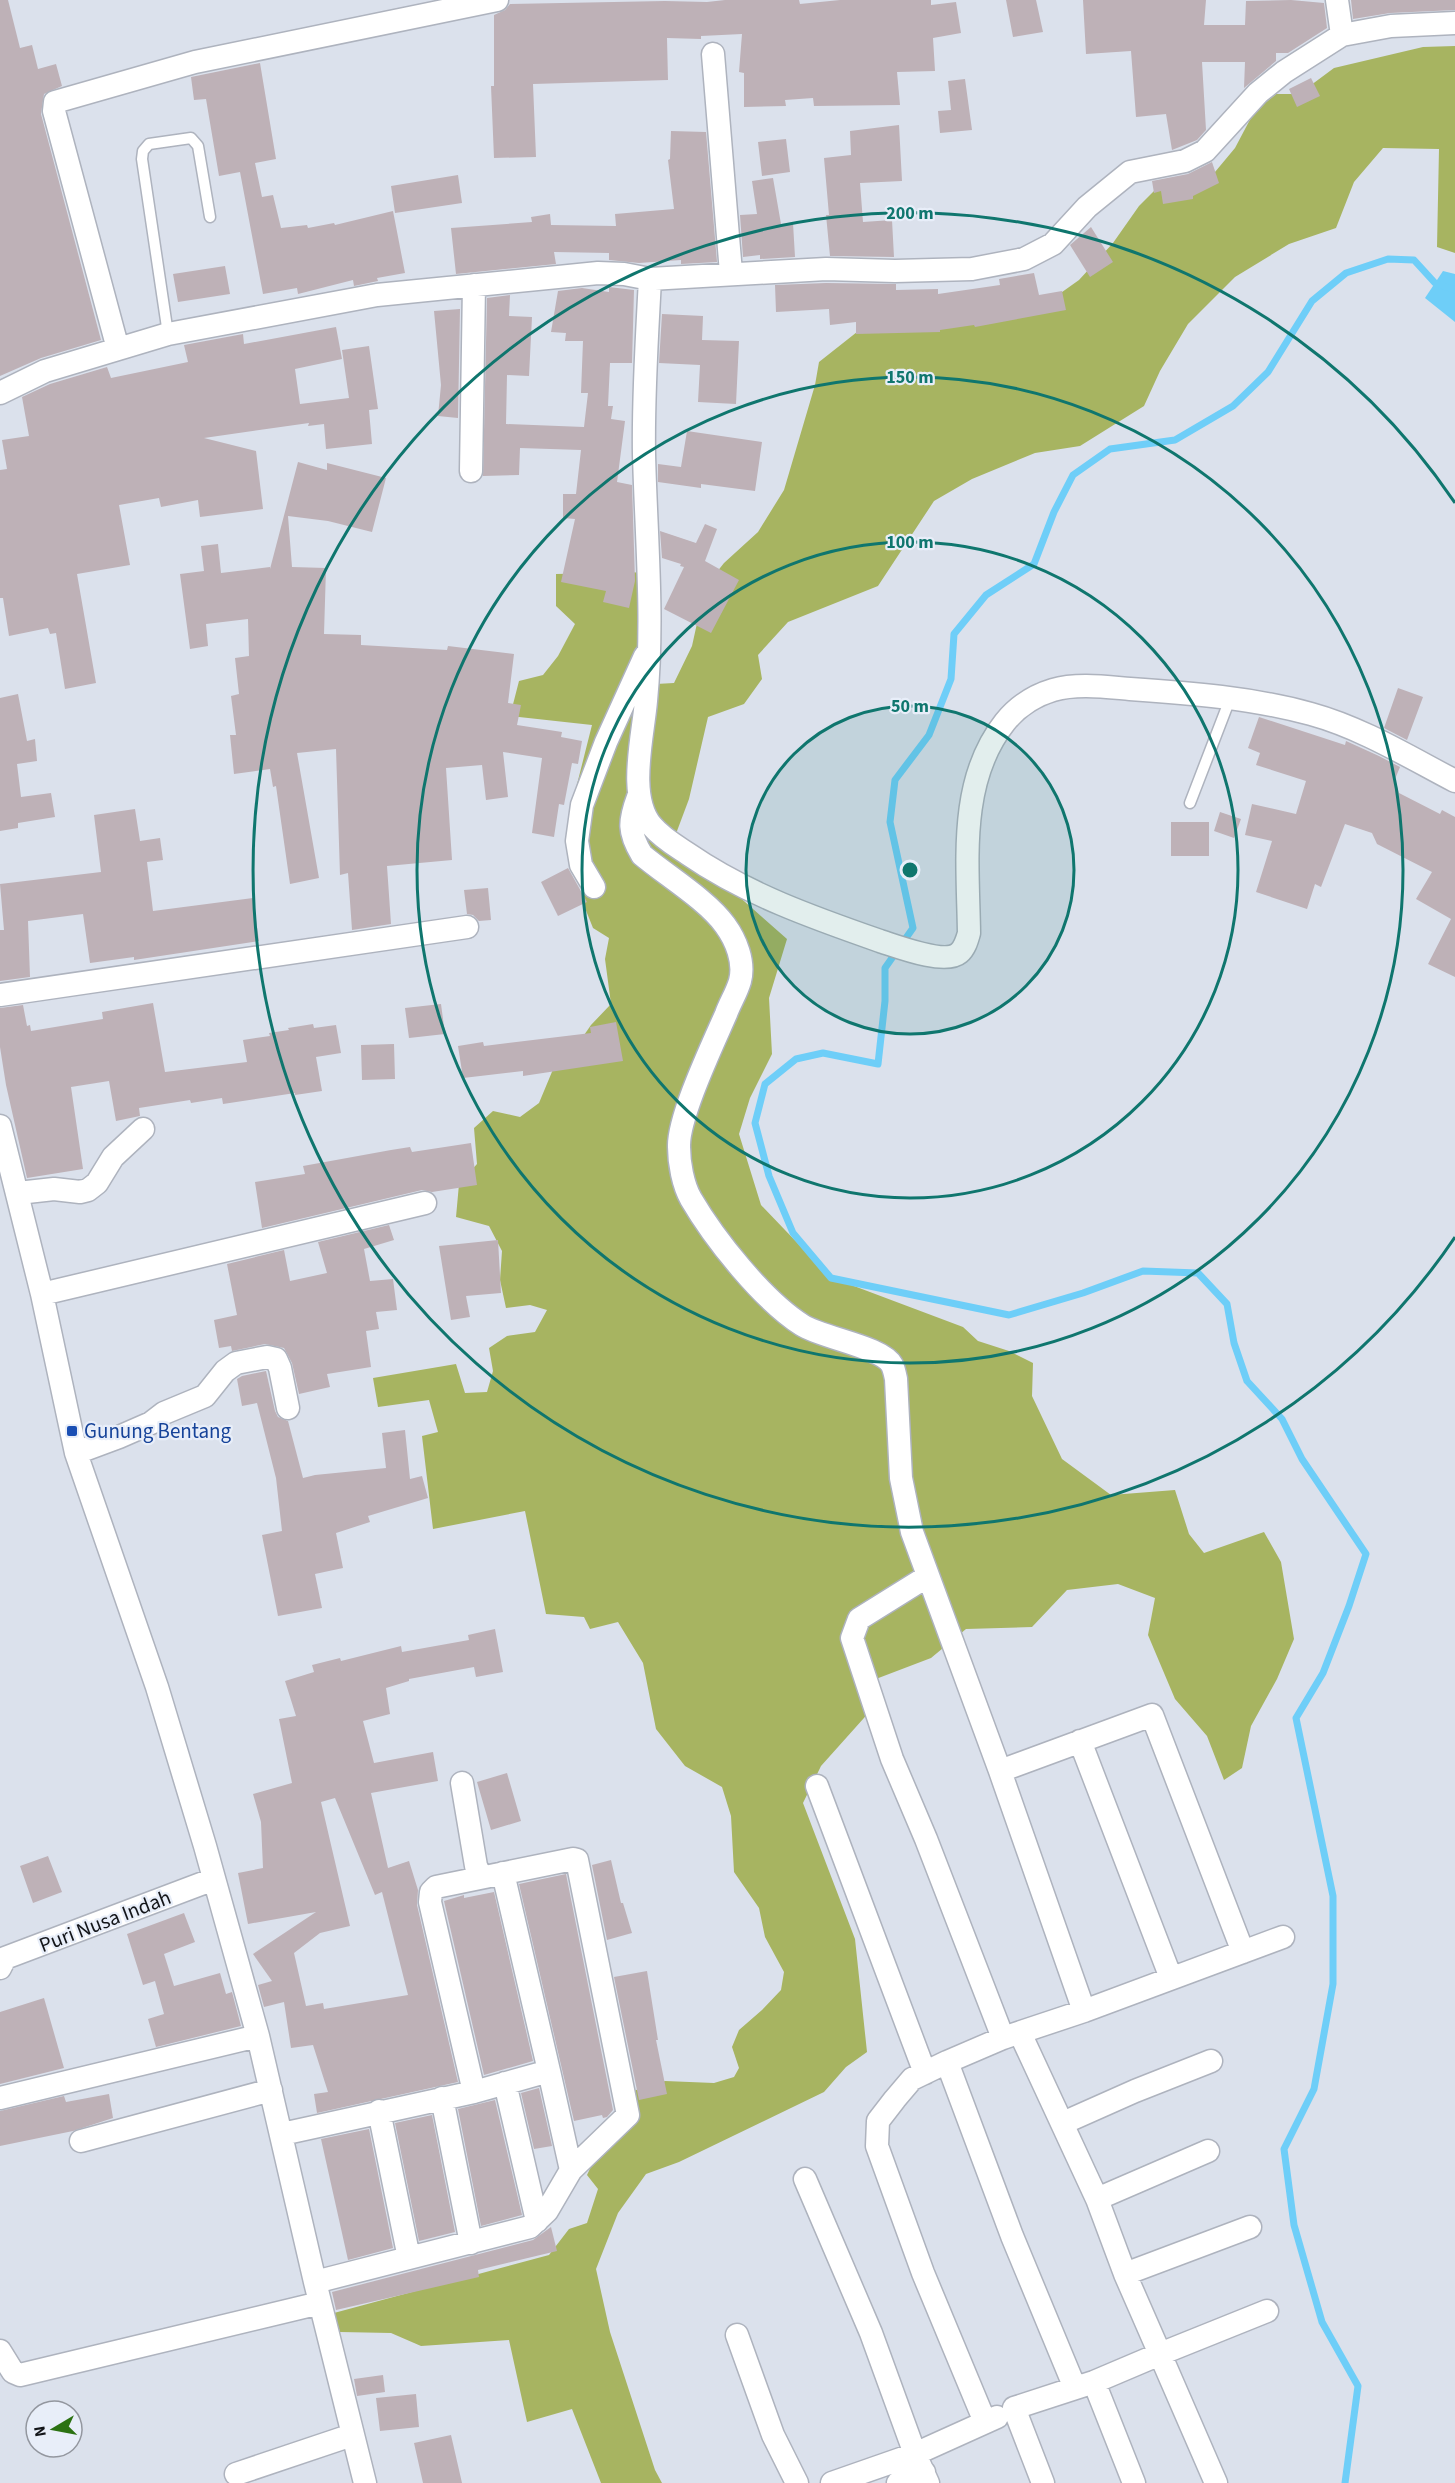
<svg xmlns="http://www.w3.org/2000/svg" width="1455" height="2483" font-family="'Source Sans 3',sans-serif">
  <style>
    .forest { fill: #a7b461 }
    .water { fill: #6ecef8 }
    .lines { fill: none; stroke-linecap: round; stroke-linejoin: round }
    .stream { stroke: #6ecef8; stroke-width: 7 }
    .building { fill: #beb1b7; fill-rule: evenodd }
    .service-casing { stroke: #aeb3be; stroke-width: 13 }
    .minor-casing { stroke: #aeb3be; stroke-width: 25 }
    .service { stroke: #fff; stroke-width: 10 }
    .minor { stroke: #fff; stroke-width: 22 }
    .ring { fill: none; stroke: #0f766e; stroke-width: 3 }
    .transit-dot { fill: #1a4fb4; stroke: #e8eef9; stroke-width: 2 }
    .labels { text-anchor: middle; dominant-baseline: central; stroke-width: 4.5; stroke-linejoin: round; paint-order: stroke }
    .transit-label { font-size: 21px; fill: #164399; stroke: #e8eef9; text-anchor: start }
    .street-label { font-size: 21px; fill: #131519; stroke: #e8eef9 }
    .centre { fill: #0f766e; stroke: #e8eef9; stroke-width: 3 }
    .ring-label { font-size: 18px; text-anchor: middle; font-weight: bold; fill: #0f766e; stroke: #e8eef9; stroke-width: 4.5; stroke-linejoin: round; paint-order: stroke }
  </style>
  <rect width="100%" height="100%" fill="#dbe1ec"/>
  <path class="forest" d="M1455 46V253L1437 247 1439 149 1383 148 1354 182 1336 228 1289 244 1235 277 1188 324 1160 371 1144 406 1080 446 1035 453 972 479 934 501 878 586 788 622 758 655 762 679 744 704 708 717 689 799 674 839 787 939 769 998 772 1054 750 1098 739 1134 761 1205 830 1277 963 1327 978 1341 1009 1351 1033 1363 1032 1396 1062 1459 1111 1495 1175 1490 1189 1534 1204 1553 1264 1532 1281 1562 1294 1639 1277 1679 1251 1726 1242 1768 1224 1780 1207 1736 1175 1699 1148 1635 1155 1598 1118 1584 1067 1590 1032 1627 966 1629 931 1658 868 1682 872 1709 821 1766 803 1803 855 1939 867 2052 846 2067 824 2092 679 2162 646 2174 618 2213 596 2269 610 2332 655 2470 662 2483H601L572 2409 527 2422 509 2340 421 2346 391 2333 340 2332 334 2313 549 2255 569 2229 587 2223 598 2189 587 2175 620 2105 636 2090 665 2081 714 2083 734 2077 739 2068 732 2047 739 2030 762 2010 781 1990 784 1972 765 1937 759 1908 734 1872 731 1816 722 1787 685 1766 656 1729 643 1663 618 1622 590 1629 584 1617 546 1614 525 1511 433 1529 422 1436 438 1432 429 1400 378 1407 373 1378 456 1364 465 1393 487 1392 493 1371 489 1348 507 1336 535 1332 547 1310 530 1305 506 1308 500 1280 502 1251 489 1226 456 1217 459 1184 477 1164 474 1128 493 1111 520 1117 539 1103 554 1067 580 1041 591 1025 611 1004 605 959 609 938 593 928 583 903 584 863 568 820 592 725 510 716 519 681 543 675 558 656 575 624 556 606V574L658 572 656 684 674 683 692 646 705 587 724 563 758 532 784 490 815 385 819 362 857 332 1034 312 1079 280 1113 243 1139 206 1156 189 1215 172 1235 148 1254 112 1276 94H1299L1334 68 1423 47Z"/>
  <path class="water" d="M1443 271 1455 274V322L1425 298Z"/>
  <g class="lines">
    <path class="stream" d="M1345 2483 1358 2386 1322 2322 1294 2225 1284 2149 1314 2089 1333 1984V1896L1296 1718 1323 1673 1349 1606 1366 1554 1302 1459 1282 1419 1247 1381 1234 1343 1227 1304 1198 1273 1143 1271 1083 1293 1009 1315 831 1278 793 1233 769 1176 755 1123 765 1084 796 1059 823 1053 878 1064 885 1001V968L913 928 890 822 895 780 929 735 951 679 954 634 986 595 1034 564 1054 512 1073 475 1110 449 1175 440 1233 406 1268 372 1312 301 1346 273 1388 259 1414 260 1435 283 1455 290"/>
  </g>
  <path class="building" d="M0 0H8L20 48 32 45 38 69 56 64 62 86 44 94 41 114 101 340 41 358 0 376Z
    M725 0H799L800 4 840 0H931V5L956 2 961 33 933 38 935 71 897 72 900 105 814 106 813 98 785 100 786 106 744 107V73L739 72 742 34 701 36V39L667 38 668 80 533 84 536 157 494 158 491 86H494V15L505 10 510 4 665 1 707 2Z
    M1006 0H1036L1043 32 1013 37Z
    M1083 0H1206L1204 25H1245L1246 1 1291 0 1324 3 1327 28 1288 53H1276V61L1244 88 1245 62H1202L1206 130 1197 140 1172 150 1166 114 1136 117 1131 51 1086 54Z
    M1351 0H1455V10L1390 13 1353 19Z
    M260 63 276 159 255 163 262 197 273 195 281 228 307 225 308 228 334 223 335 225 393 211 405 273 377 278 378 281 354 286 353 280 298 294 297 288 263 294 240 172 219 176 206 99 194 100 191 77Z
    M1311 78 1320 96 1297 107 1289 89Z
    M965 79 972 130 940 133 938 111 951 110 948 81Z
    M899 125 902 181 860 183 863 222 892 220 894 257 830 256 826 215H829L824 158 851 155 850 131Z
    M671 131 706 132 717 262 681 264V260L639 263 609 260V253L554 252 556 264 456 274 451 228 532 222 531 217 550 214 551 225 616 226 615 214 674 209 668 160 670 159Z
    M786 139 790 172 762 176 758 142Z
    M1212 162 1219 183 1193 196V199L1163 204 1161 191 1154 193 1152 181 1188 174Z
    M458 175 462 203 395 213 391 186Z
    M773 178 781 224 793 223 795 257 760 259V255L743 257 740 215 757 214 752 181Z
    M1091 227 1113 262 1090 277 1070 245Z
    M225 266 230 294 178 302 173 274Z
    M1034 273 1039 295 1062 291 1066 310 975 327 974 325 940 330V332L856 334V322L830 325 829 309 776 312 775 285 826 283 896 284V290L938 289V294L1000 285 999 279Z
    M609 287 634 290 632 363H610L608 406H613L611 419 625 421 617 482 632 485 635 581 629 608 603 602 606 591 561 582 575 519 563 518V494H576L581 450 520 448 519 475 483 476 487 298 510 295 509 316 532 317 529 376 507 375 506 424 584 427 588 393H581L583 341H565L566 333 551 332 558 291 582 288 609 292Z
    M460 309 458 418 438 416 441 385 434 311Z
    M662 314 703 316 702 340 739 341 736 404 698 402 700 365 659 363Z
    M336 327 342 359 295 369 300 404 349 398 342 350 369 346 378 409 369 410 372 444 326 449 324 424 308 426 309 423 204 438 256 451 263 509 200 517 198 500 161 507 159 498 119 505 130 565 77 574 96 683 65 689 56 633 50 634 48 628 9 636 3 598H0V470L7 469 2 440 29 436 22 397 50 384 107 367 111 378 188 362 184 345 243 334 244 344Z
    M687 431 762 442 755 491 701 484V488L658 482V464L681 467Z
    M298 462 327 470V463L386 478 372 532 328 521 288 516 292 567 326 568 324 634 361 635V645L447 650 448 646 514 654 508 703 521 705 517 725 562 732 561 737 582 741 578 764 572 763 564 805 559 804 554 837 532 833 542 758 503 752 508 797 486 800 482 765 446 768 452 860 387 866 391 924 352 930 348 873 340 875 336 749 297 753 319 878 290 884 276 786 273 787 270 769 234 774 230 735H236L231 696 239 694 235 658 249 656 248 619 206 624 208 646 190 649 180 574 204 571 201 546 218 544 221 573 270 567V569Z
    M705 524 717 529 705 561 739 580 711 633 664 609 684 567 680 566 681 564 662 558 660 531 696 543Z
    M1398 688 1423 697 1407 740 1384 728Z
    M18 694 27 741 35 739 37 761 17 764 21 797 51 793 55 817 18 823V828L0 831V698Z
    M1259 717 1345 745 1346 741 1379 756 1400 767 1395 779 1399 793 1440 814 1442 810 1455 817V977L1428 964 1451 919 1416 899 1432 872 1377 844 1372 833 1345 824 1321 887 1315 884 1307 909 1256 892 1272 841 1245 835 1252 804 1296 814 1306 781 1256 765 1260 753 1248 748Z
    M135 809 140 841 160 838 163 860 147 862 153 911 253 898 259 941 134 960V957L90 963 83 914 28 921 30 977 0 981V930H4L0 884 101 872 94 815Z
    M1220 812 1241 819 1234 838 1214 831Z
    M1171 822H1209V856H1171Z
    M568 868 587 902 558 916 541 882Z
    M488 888 491 920 479 921 473 915 467 914 464 890Z
    M153 1003 165 1072 247 1062 243 1040 270 1036 269 1033 289 1030 288 1028 313 1024 314 1028 336 1025 341 1053 316 1057 322 1091 295 1095V1093L223 1104 222 1098 191 1103 190 1100 139 1108 140 1116 116 1121 109 1081 71 1087 83 1169 27 1178 6 1085 0 1047V1008L23 1005 27 1026 30 1025 31 1031 103 1019 102 1012Z
    M441 1004 445 1034 409 1038 405 1008Z
    M616 1022 623 1061 523 1076V1071L463 1078 458 1046 483 1042 484 1046 591 1033 590 1027Z
    M394 1044 395 1079 362 1080 361 1045Z
    M471 1143 477 1185 432 1192 422 1190 262 1228 255 1182 305 1174 303 1166 391 1150 410 1147 412 1152Z
    M389 1225 394 1240 364 1249 370 1281 393 1279 397 1310 376 1312 379 1329 366 1331 371 1367 327 1374 330 1387 299 1394 292 1363 284 1348 265 1344 232 1351 231 1346 219 1348 214 1320 237 1315 227 1264 284 1250 290 1281 327 1273 318 1242Z
    M498 1240 501 1293 466 1296 470 1317 451 1320 439 1246Z
    M266 1371 275 1411 278 1417 288 1421 303 1478 315 1475 386 1468 382 1433 405 1430 410 1479 422 1476 428 1498 368 1516 370 1522 336 1533 343 1568 315 1574 322 1608 278 1616 262 1535 282 1531 276 1478 257 1403 242 1406 237 1379 242 1376Z
    M495 1629 503 1672 476 1677 474 1667 409 1679V1681L386 1688 390 1714 363 1721 374 1763 433 1752 438 1781 371 1793 388 1868 409 1861 418 1890 417 1905 458 2082 317 2113 314 2094 328 2092 313 2045 291 2048 284 2002 264 2007 258 1985 272 1981 253 1954 316 1912 248 1924 238 1873 263 1868 261 1822 253 1794 292 1783 279 1719 296 1716 285 1681 314 1672 312 1665 340 1658 341 1661 401 1646 402 1652 469 1640 468 1635ZM335 1798 375 1895 382 1892 408 1995 324 2009 323 2003 306 2006 294 1953 320 1933 350 1926 321 1802Z
    M507 1773 521 1821 491 1830 477 1782Z
    M48 1856 62 1892 33 1903 20 1866Z
    M611 1860 621 1903H623L632 1933 607 1940 592 1865Z
    M566 1874 613 2110 607 2117 603 2118 602 2115 574 2121 519 1884Z
    M494 1892 533 2061 484 2075 444 1901 464 1895V1898Z
    M184 1913 195 1942 164 1954 174 1986 220 1973 226 1994 232 1992 241 2026 156 2047 148 2019 164 2014 155 1981 143 1985 127 1934Z
    M647 1971 658 2040H656L667 2094 639 2100 614 1977Z
    M44 1998 64 2068 0 2084V2012Z
    M539 2088 552 2146 534 2149 521 2093Z
    M109 2094 113 2118 73 2131 0 2146V2111L64 2096 66 2102Z
    M495 2100 522 2215 481 2226 458 2109Z
    M432 2115 455 2232 419 2241 395 2123Z
    M369 2129 393 2248 348 2260 321 2139Z
    M551 2227 557 2251 478 2270 479 2277 336 2310 332 2292 533 2240Z
    M383 2375 385 2392 357 2396 354 2379Z
    M416 2394 419 2427 380 2431 376 2398Z
    M451 2435 462 2483H423L414 2443Z"/>
  <g class="lines">
    <g class="service-casing">
      <path id="service" d="M168 334 142 159 143 151 149 144 191 138 198 146 210 217
        M1190 803 1230 699"/>
    </g>
    <g class="minor-casing">
      <path id="minor" d="M1337 0 1342 35
        M713 54 731 273
        M650 279C647 337 643 395 644 454 646 536 654 619 646 701 643 737 627 797 652 826 662 838 676 846 688 854 746 894 814 918 880 941 896 946 945 965 959 953 965 948 967 940 969 933 968 862 958 781 1005 722 1018 706 1033 696 1053 690 1077 683 1106 687 1130 689 1190 693 1253 698 1311 714 1362 728 1409 757 1455 781
        M118 349 54 111 55 102 195 62 497 0
        M0 393 45 371 168 334 377 295 598 273 624 274 650 279 826 269 895 271 972 269 1024 259 1053 244 1087 207 1130 172 1185 161 1205 151 1258 93 1284 72 1342 35 1391 26 1455 23
        M471 471 474 285
        M638 797C629 821 628 832 642 855 667 876 707 900 725 925 736 940 745 962 740 981 737 992 730 1003 726 1014 713 1044 678 1117 679 1147 679 1163 683 1185 691 1199 715 1240 763 1300 802 1325 822 1338 883 1347 892 1365 894 1369 895 1374 896 1379L901 1478 912 1532 1000 1771 1084 2011
        M594 887 581 865 577 841 582 805 606 742 645 656
        M0 995 467 927
        M0 1126 42 1294 76 1453 157 1687 205 1846 258 2036 315 2282 365 2483
        M18 1193 54 1189 80 1192 88 1190 97 1183 113 1157 143 1129
        M42 1294 425 1203
        M76 1453 119 1437 151 1423 164 1413 205 1396 225 1371 236 1363 267 1357 276 1359 280 1368 288 1408
        M928 1576 859 1619 852 1638 892 1759 926 1839 1003 2038
        M1080 1741 1171 1978
        M1000 1771 1152 1715 1243 1952
        M462 1783 476 1866 481 1877
        M817 1786 925 2073
        M0 1968 5 1958 214 1879
        M1020 2033 1097 2199 1125 2274 1160 2354 1267 2311
        M947 2062 912 2079 895 2099 878 2121 877 2146 923 2273 985 2422
        M549 2071 571 2170
        M505 2083 537 2221
        M0 2098 258 2036
        M442 2098 471 2243
        M379 2111 409 2258
        M1063 2123 1135 2091 1211 2061
        M282 2134 474 2092 549 2071 503 1873
        M81 2141 271 2090
        M805 2179 871 2333 915 2454 832 2483
        M1097 2199 1208 2151
        M1125 2274 1250 2227
        M315 2282 530 2227 547 2211 571 2170 628 2115 577 1860 573 1859 436 1887 431 1892 430 1902 474 2092
        M737 2335 773 2435 797 2483
        M0 2351 13 2372 20 2375 320 2303
        M1094 2382 1134 2483
        M1075 2388 1012 2236 947 2062 1003 2038 1084 2011 1283 1937
        M236 2474 352 2435
        M898 2483 924 2472
        M928 2483 915 2454 997 2417
        M1043 2483 1014 2408 1094 2382 1160 2354 1216 2483"/>
    </g>
    <use href="#service" class="service"/>
    <use href="#minor" class="minor"/>
  </g>
  <circle cx="910" cy="870" r="164" fill="#0f766e" fill-opacity=".12"/>
  <g class="ring">
    <circle cx="910" cy="870" r="164"/>
    <circle cx="910" cy="870" r="328"/>
    <circle cx="910" cy="870" r="493"/>
    <path d="M1455 1237A657 657 0 1 1 1455 503"/>
  </g>
  <rect class="transit-dot" x="66" y="1425" width="12" height="12" rx="3"/>
  <g class="labels">
    <g class="transit-label">
      <text x="84" y="1431">Gunung Bentang</text>
    </g>
    <g class="street-label">
      <text transform="translate(105 1921) rotate(-21)">Puri Nusa Indah</text>
    </g>
  </g>
  <circle cx="910" cy="870" r="9" class="centre"/>
  <g class="ring-label">
    <text x="910" y="219">200 m</text>
    <text x="910" y="383">150 m</text>
    <text x="910" y="548">100 m</text>
    <text x="910" y="712">50 m</text>
  </g>
  <g transform="translate(54 2429) rotate(260)"><circle r="28" fill="#e8eef9" stroke="#93979f" stroke-width="1.5"/>
  <path d="M0-4.5L10 22L0 15L-10 22Z" fill="#2b7213"/>
  <text y="-9" font-size="16" font-weight="bold" text-anchor="middle" fill="#131519">N</text>
  </g>
</svg>
